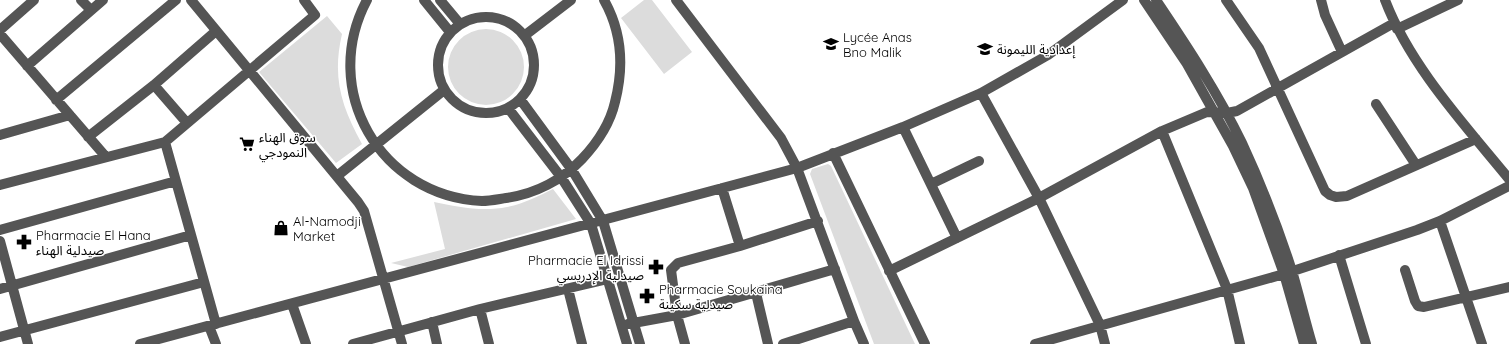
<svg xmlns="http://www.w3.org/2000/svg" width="1509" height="344" font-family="Quicksand,'Noto Sans Arabic',sans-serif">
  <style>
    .green { fill: #dcdcdc }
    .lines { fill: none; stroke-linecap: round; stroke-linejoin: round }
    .minor { stroke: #555; stroke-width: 10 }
    .labels { text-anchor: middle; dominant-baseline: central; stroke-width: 3; stroke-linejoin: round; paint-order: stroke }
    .poi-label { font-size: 13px; fill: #000; stroke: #fff; text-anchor: start }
  </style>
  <rect width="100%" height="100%" fill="#fff"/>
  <path class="green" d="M644 0H652L692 52 664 74 621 18Z
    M327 16 342 34C332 77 341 106 362 144L336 163 259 72Z
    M448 67a38 38 0 1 1 76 0a38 38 0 1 1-76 0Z
    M828 164 831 166 915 344H874L810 174 812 169Z
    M553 189 576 219 408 267 391 263 445 249 434 202C457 207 483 212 507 207 523 204 539 196 553 189Z"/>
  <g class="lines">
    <path class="minor" d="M81 0 91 10
      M191 0 358 202 364 211 402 344
      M367 0C319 90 380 196 482 201 490 201 499 199 506 198 535 194 562 180 582 159 598 142 610 124 615 102 624 67 622 32 604 0
      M424 0 450 32
      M440 0 460 24
      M676 0 781 138 797 168 854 321 864 344
      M1144 0 1187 64 1233 146 1253 188 1284 274 1304 344
      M1156 0C1187 46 1218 93 1242 143 1261 184 1278 227 1292 271 1299 295 1305 320 1312 344
      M1226 0 1259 48 1325 191 1330 195 1336 197 1347 196 1476 139
      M1321 0 1325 15 1342 52
      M1385 0C1410 66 1465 125 1509 179
      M438 65a48 48 0 1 1 96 0a48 48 0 1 1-96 0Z
      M1397 29 1458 0
      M0 30 34 0
      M0 34 106 157
      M524 36 571 0
      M27 66 103 0
      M154 85 187 123
      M981 93 1039 198 1100 325 1105 344
      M520 99 572 170 603 221 640 344
      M56 100 176 0
      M1376 104 1416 165
      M508 108 561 177 591 224 627 344
      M903 127 957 238
      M1162 131 1227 289 1240 344
      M0 135 70 115
      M88 137 154 85 216 31
      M165 142 216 324
      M833 153 925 344
      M337 176 444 90
      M931 184 979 161
      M0 185 165 142 315 15 304 0
      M722 188 740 246
      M1440 221 1482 344
      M0 230 176 181
      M0 241 28 344
      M1339 255 1366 344
      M1405 270 1415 301 1418 306 1424 307 1509 287
      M889 271 1039 198 1162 131 1207 112 1227 113 1237 111 1394 23
      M0 289 191 235
      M568 289 582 344
      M756 293 768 344
      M292 304 306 344
      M480 309 489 344
      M432 322 437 344
      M628 324 677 315 835 269
      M209 326 216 344
      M0 337 204 282
      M140 344 797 168 903 127 981 93 1048 55 1123 0
      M353 344 480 309 608 279
      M685 344 677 315 671 270 678 263 740 246 818 221
      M783 344 854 321
      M1035 344 1284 274 1417 230 1440 221 1509 186"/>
  </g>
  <defs>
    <g id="university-bare" transform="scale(1.2)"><path d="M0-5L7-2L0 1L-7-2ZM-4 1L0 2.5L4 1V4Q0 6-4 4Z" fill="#000" stroke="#fff" stroke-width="2.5" paint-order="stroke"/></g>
    <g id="supermarket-bare" transform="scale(1.2)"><path d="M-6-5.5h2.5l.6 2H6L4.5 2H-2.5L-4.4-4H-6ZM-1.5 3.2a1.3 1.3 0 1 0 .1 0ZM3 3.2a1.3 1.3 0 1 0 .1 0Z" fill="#000" stroke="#fff" stroke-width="2.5" paint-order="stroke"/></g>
    <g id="shop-bare" transform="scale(1.2)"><path d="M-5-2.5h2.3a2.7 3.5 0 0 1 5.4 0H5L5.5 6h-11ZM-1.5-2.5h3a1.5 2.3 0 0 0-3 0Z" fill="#000" stroke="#fff" stroke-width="2.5" paint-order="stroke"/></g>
    <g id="pharmacy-bare" transform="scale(1.2)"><path d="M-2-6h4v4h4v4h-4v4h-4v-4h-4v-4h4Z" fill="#000" stroke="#fff" stroke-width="2.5" paint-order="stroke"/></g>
  </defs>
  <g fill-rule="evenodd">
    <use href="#university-bare" x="831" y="44"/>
    <use href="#university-bare" x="985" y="49"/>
    <use href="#supermarket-bare" x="247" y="144"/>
    <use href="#shop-bare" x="281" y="228"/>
    <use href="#pharmacy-bare" x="24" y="242"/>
    <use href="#pharmacy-bare" x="656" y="267"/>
    <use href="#pharmacy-bare" x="647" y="296"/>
  </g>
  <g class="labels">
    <g class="poi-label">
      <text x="843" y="37">Lycée Anas<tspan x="843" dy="15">Bno Malik</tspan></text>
      <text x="997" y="49">إعدادية الليمونة</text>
      <text x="259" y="137">سوق الهناء<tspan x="259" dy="15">النمودجي</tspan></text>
      <text x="293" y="221">Al-Namodji<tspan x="293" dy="15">Market</tspan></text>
      <text x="36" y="235">Pharmacie El Hana<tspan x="36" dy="15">صيدلية الهناء</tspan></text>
      <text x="644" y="260" text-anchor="end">Pharmacie El Idrissi<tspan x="644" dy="15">صيدلية الإدريسي</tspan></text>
      <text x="659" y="289">Pharmacie Soukaina<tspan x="659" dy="15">صيدلية سكينة</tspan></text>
    </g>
  </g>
</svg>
